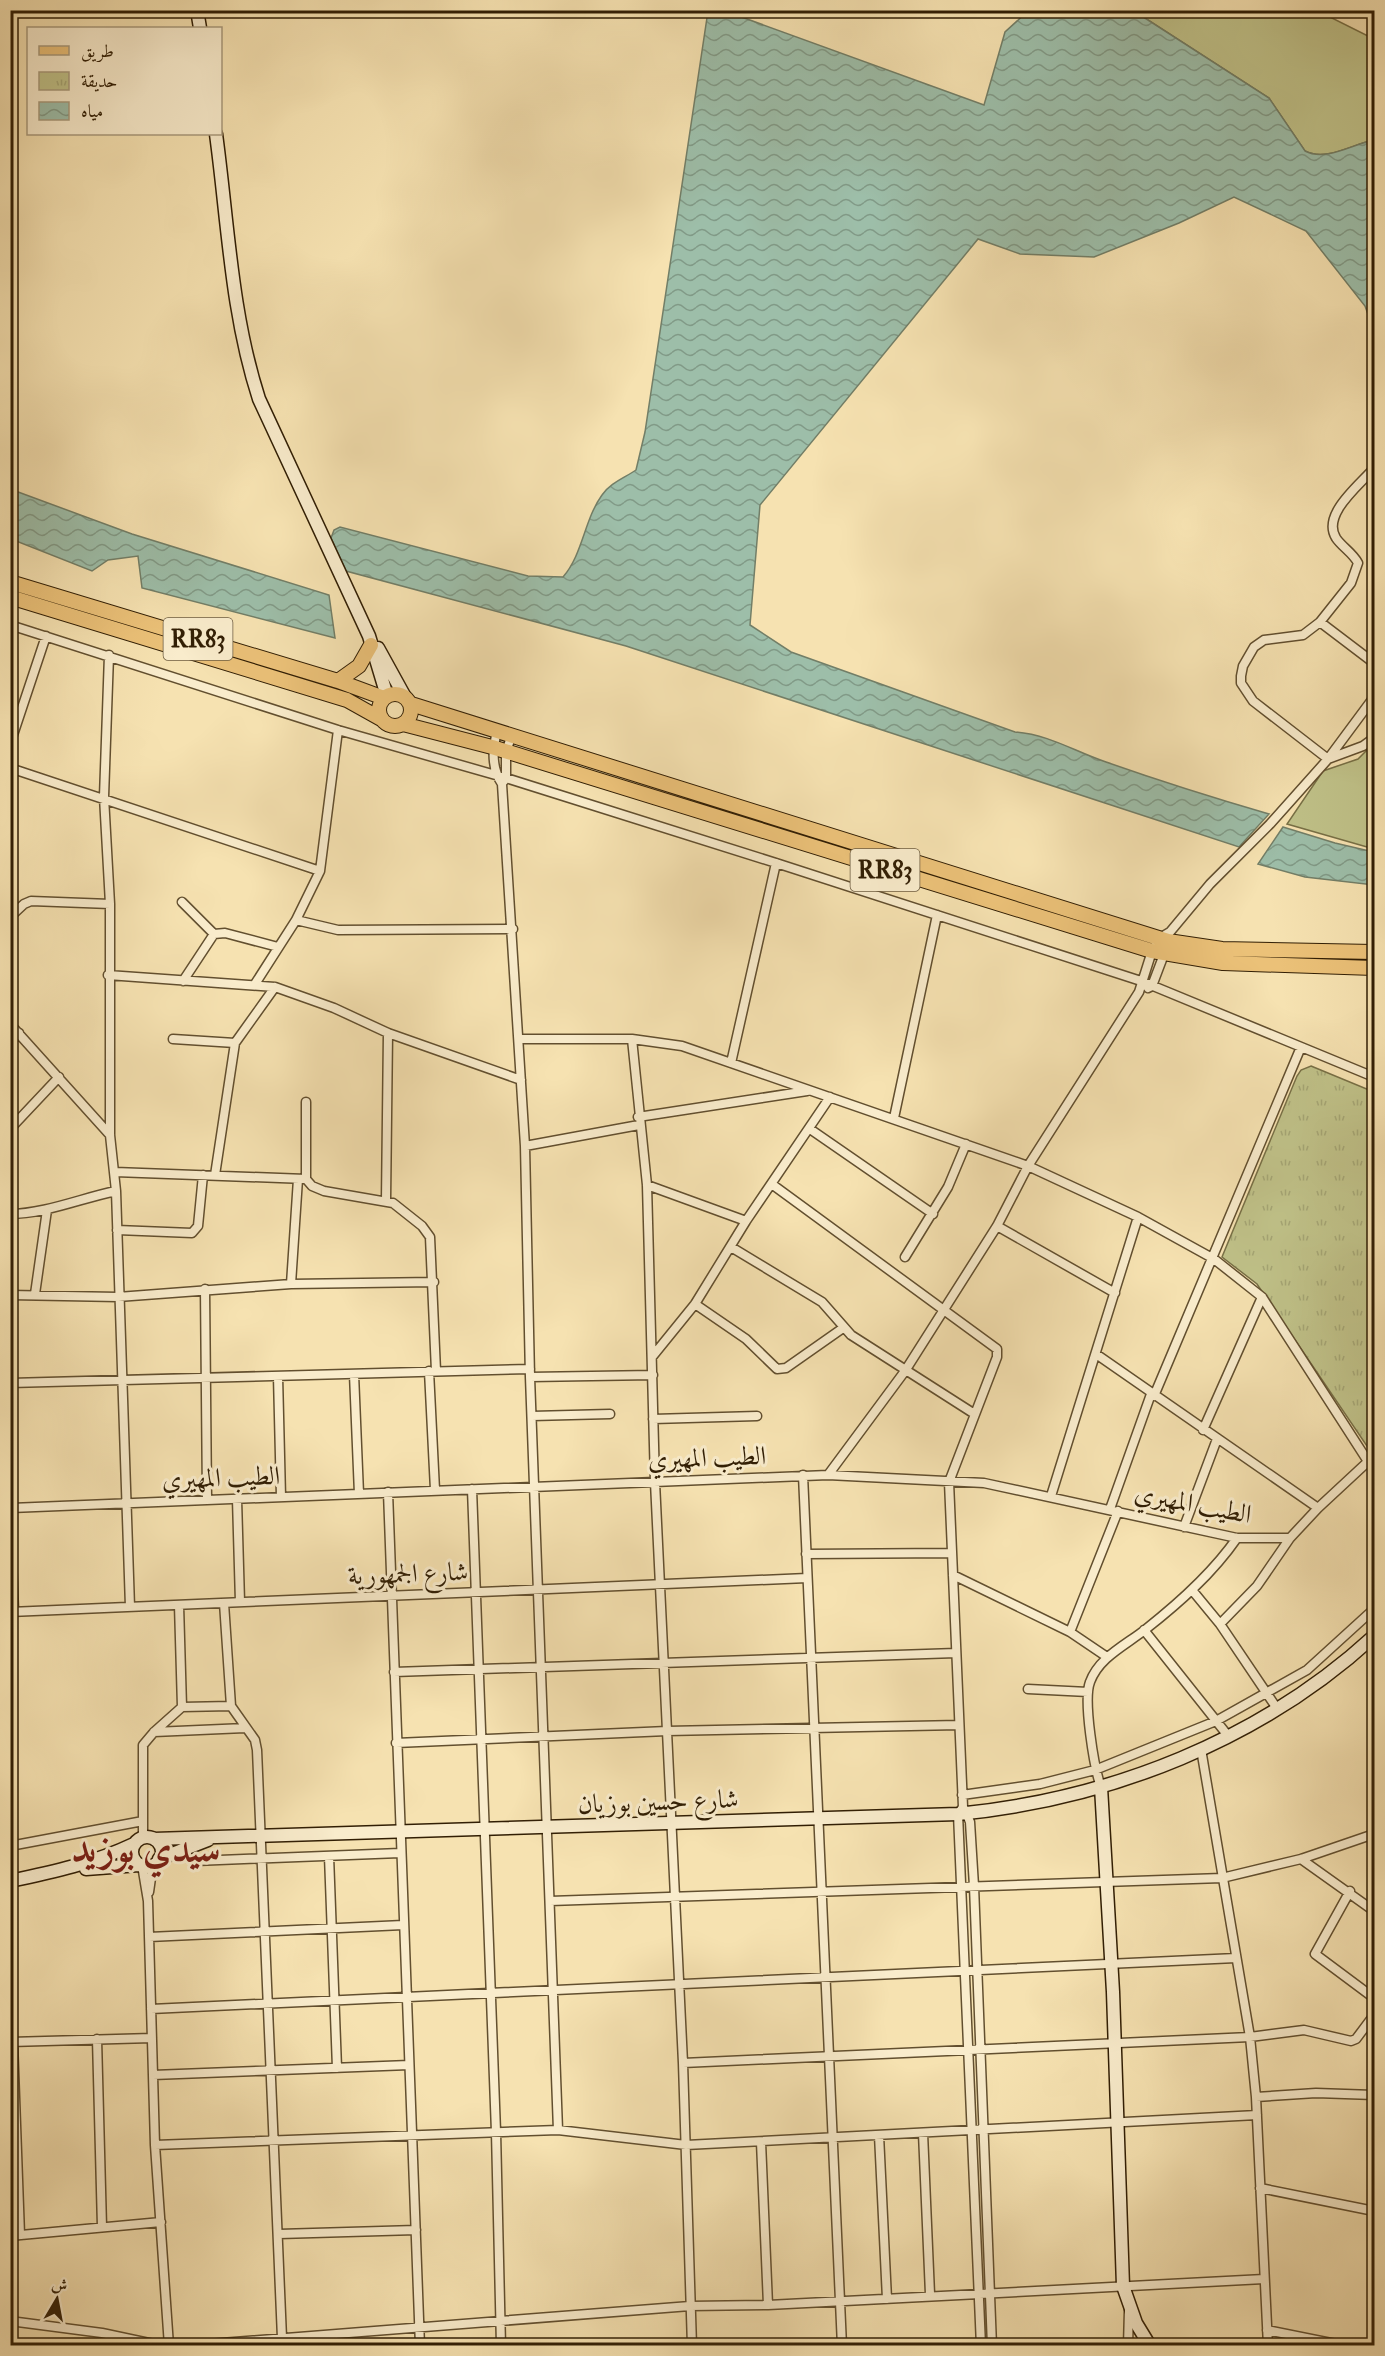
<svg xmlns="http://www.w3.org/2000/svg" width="1385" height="2356" font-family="'IM FELL Double Pica',Amiri,serif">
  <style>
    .green { fill: #c0c289; stroke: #787046; stroke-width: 1.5 }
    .park { fill: url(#park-tufts); stroke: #787046; stroke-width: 1.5 }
    .water { fill: url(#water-waves); stroke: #727e67; stroke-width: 1.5 }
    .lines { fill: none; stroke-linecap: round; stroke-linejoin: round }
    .street-casing { stroke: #624f2f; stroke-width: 11 }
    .secondary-casing { stroke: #311e04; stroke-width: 15 }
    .primary-casing { stroke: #311e04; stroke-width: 16 }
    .street { stroke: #f9eccc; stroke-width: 8 }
    .secondary { stroke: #f9eccc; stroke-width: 12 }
    .primary { stroke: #ebc178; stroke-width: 14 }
    .labels { text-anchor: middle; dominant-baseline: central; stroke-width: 6; stroke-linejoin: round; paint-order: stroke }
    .shield { fill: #f9eccc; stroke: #6d5c40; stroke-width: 1.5 }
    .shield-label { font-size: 24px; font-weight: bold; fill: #311e04 }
    .street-label { font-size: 26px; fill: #311e04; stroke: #f9eccc }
    .town-label { font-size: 38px; font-weight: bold; fill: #7a1f14; stroke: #f9eccc }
  </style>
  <defs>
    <pattern id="park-tufts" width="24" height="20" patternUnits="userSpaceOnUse" patternTransform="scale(1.5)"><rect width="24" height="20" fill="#c0c289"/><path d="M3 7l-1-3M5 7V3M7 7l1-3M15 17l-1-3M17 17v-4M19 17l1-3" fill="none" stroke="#a5a675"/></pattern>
    <pattern id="water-waves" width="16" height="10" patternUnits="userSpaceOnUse" patternTransform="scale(1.5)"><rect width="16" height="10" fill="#9dbea9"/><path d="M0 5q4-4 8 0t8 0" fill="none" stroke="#819a87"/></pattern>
  </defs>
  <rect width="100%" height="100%" fill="#f6e2b1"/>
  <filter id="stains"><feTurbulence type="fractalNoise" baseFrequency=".00333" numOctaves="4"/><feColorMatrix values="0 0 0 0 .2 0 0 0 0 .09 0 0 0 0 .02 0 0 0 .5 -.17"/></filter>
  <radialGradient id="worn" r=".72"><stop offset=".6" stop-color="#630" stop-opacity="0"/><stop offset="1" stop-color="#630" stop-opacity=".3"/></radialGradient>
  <path class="green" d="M1134 11H1318L1374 39V140C1352 144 1326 162 1305 151L1269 98Z
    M1374 743V849L1287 824 1323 771 1358 759Z"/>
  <path class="park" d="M1311 1066 1374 1092V1448L1371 1452 1257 1284 1222 1257 1297 1076 1301 1070Z"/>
  <path class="water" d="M708 11H725L984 105 1005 32 1028 11H1134L1269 98 1305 151C1326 162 1353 144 1374 140V331L1365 306 1306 231 1234 197 1179 223 1094 257 1020 254 978 239 760 505 750 625 791 652 1015 732C1051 735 1073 751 1106 762 1160 781 1214 798 1269 814L1239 847 626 646 346 571 331 538 334 530 340 527 528 576 563 577C583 554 584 520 602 495 610 483 624 478 636 470L645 432Z
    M10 489 132 534 329 595 335 638 142 588 138 556 108 560 92 571 11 539Z
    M1283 827 1335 843 1374 852V885L1305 877 1258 864Z"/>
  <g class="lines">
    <g class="street-casing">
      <path id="street" d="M1374 468C1361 484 1321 514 1336 538 1342 547 1353 553 1358 563L1351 583 1320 622 1303 635 1264 640 1254 647 1243 666 1241 676V683L1253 701 1328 759 1363 746 1374 738
        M1320 622 1374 663
        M10 625 338 730 506 778 776 863 1141 981 1374 1077
        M109 655 104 797 110 904V1135L116 1191 130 1607
        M497 732C492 750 492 769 502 784L525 1146 530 1377 558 2130
        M10 744 46 636
        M10 768 320 871 296 920 255 984
        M504 781 506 778V752L511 737
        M320 871 338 730
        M182 902 214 934
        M10 917 24 904 31 901 110 904
        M296 920 338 930 513 929
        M108 975 275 987 334 1008 388 1033 521 1080
        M183 981 214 934 225 933 278 947
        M1148 988 1152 986 1166 949
        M10 1024 110 1135
        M173 1039 235 1043
        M520 1039H632L682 1046 1028 1166 1138 1217 1214 1259 1262 1297 1369 1463 1374 1467
        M632 1039 647 1185 655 1482 683 2063 692 2346
        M10 1041 19 1033
        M731 1063 776 863
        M306 1102V1179
        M638 1117 807 1091
        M894 1118 937 915
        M10 1129 59 1077
        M810 1129 933 1214
        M525 1146 639 1125
        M115 1172 306 1179 312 1186 324 1191 393 1203 422 1226 430 1237 436 1371
        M215 1175 235 1043 275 987
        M647 1185 746 1221
        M773 1185 997 1349V1357L949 1482 963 1807 958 1814 981 2346
        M386 1200 388 1033
        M10 1214C44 1214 82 1198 116 1191
        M997 1226 1115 1293
        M117 1230 192 1233 198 1226 203 1175
        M731 1247 822 1302 851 1335 973 1413
        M905 1257 948 1187 966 1144
        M291 1284 298 1179
        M205 1289 207 1500
        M35 1294 47 1210
        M10 1295 118 1297 291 1284 434 1282
        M695 1304 746 1339 777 1369 786 1368 843 1328
        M1096 1354 1318 1508
        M652 1357 695 1304 746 1221 830 1097
        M429 1371 435 1490
        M354 1374 359 1494
        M278 1376 281 1497
        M530 1377 653 1375
        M10 1383 530 1369
        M1154 1396 1301 1047
        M532 1416 610 1414
        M653 1419 757 1416
        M1203 1430 1262 1297
        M803 1475 842 2346
        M828 1475 905 1371 997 1226 1028 1166 1139 992 1152 951 1160 938 1170 932 1210 884 1270 824 1328 759 1374 697
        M472 1489 496 2132 501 2346
        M388 1492 420 2346
        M1051 1496 1138 1217
        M237 1499 240 1602
        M10 1506 14 1612
        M11 1508 828 1475 984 1483 1237 1538H1290L1318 1508 1374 1456
        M1110 1509 1151 1394
        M1184 1527 1217 1439
        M806 1554 952 1553
        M953 1575 1070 1632 1107 1657
        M1192 1590 1220 1624 1278 1710
        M224 1603 231 1706 255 1740 257 1750 282 2338
        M10 1612 807 1578
        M1220 1624 1257 1586 1290 1538
        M1144 1630 1229 1737
        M1070 1632 1118 1511
        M394 1672 956 1653
        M1028 1689 1088 1692
        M182 1707 231 1706
        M154 1732 245 1728
        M396 1743 667 1731 959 1725
        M1201 1749 1250 2037 1256 2097 1268 2346
        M1101 1787C1094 1768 1083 1700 1090 1682 1099 1657 1126 1645 1146 1629 1179 1603 1212 1574 1237 1538
        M962 1795 1040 1784 1095 1770 1216 1721 1307 1670 1374 1609
        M965 1810 970 1822 974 1886 992 2346
        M143 1838V1745L154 1732 182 1707 179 1605
        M10 1846 143 1821
        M175 1853 195 1861 400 1853
        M329 1856 337 2068
        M1301 1859 1374 1911
        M142 1865 148 1901 155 2145 169 2346
        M1350 1891 1315 1954 1374 1998
        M149 1892 153 1864
        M550 1901 1222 1878 1301 1859 1374 1834
        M149 1937 403 1925
        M151 2009 1236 1958
        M97 2039 102 2227
        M10 2042 152 2038
        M13 2042 20 2235
        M683 2063 1250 2037 1304 2030 1351 2041 1356 2039 1374 2015
        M153 2075 409 2065
        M1256 2097 1316 2093 1374 2095
        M923 2133 930 2294
        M879 2135 887 2299
        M761 2142 768 2305
        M155 2145 558 2130 686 2145 1257 2115
        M1260 2188 1374 2211
        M279 2234 416 2230
        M10 2236 161 2222
        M10 2321 102 2333 163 2346
        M1267 2330 1346 2346
        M183 2346 690 2306 768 2305 1264 2279
        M1128 2346 1129 2310"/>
    </g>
    <g class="secondary-casing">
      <path id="secondary" d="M197 10 200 28
        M216 134C228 222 231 313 259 399L369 636 387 696
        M378 648 405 697
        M1101 1787 1113 1992 1123 2286 1136 2323 1150 2346
        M132 1852a15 15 0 1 1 30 0a15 15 0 1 1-30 0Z
        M154 1839 958 1814C1111 1799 1261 1740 1374 1636
        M159 1859 208 1840
        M86 1869 139 1865
        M10 1881C53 1872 94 1863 134 1844"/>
    </g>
    <g class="primary-casing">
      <path id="primary" d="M10 582 338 681 384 698
        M10 597 347 700 381 719
        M338 681 359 666 371 645
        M379 710a16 16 0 1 1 32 0a16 16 0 1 1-32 0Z
        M411 704 1168 941 1222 949 1374 952
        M403 724 492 747 1152 951 1223 963 1374 968"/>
    </g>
    <use href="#street" class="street"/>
    <use href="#secondary" class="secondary"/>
    <use href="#primary" class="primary"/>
  </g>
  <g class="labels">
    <g class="shield">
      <rect x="163.5" y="618" width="69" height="42" rx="4.5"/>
      <rect x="850.5" y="849" width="69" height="42" rx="4.5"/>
    </g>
    <g class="shield-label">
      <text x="198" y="639">RR83</text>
      <text x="885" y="870">RR83</text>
    </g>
    <g class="street-label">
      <text transform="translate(707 1458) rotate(-2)">الطيب المهيري</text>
      <text transform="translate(221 1478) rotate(-2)">الطيب المهيري</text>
      <text transform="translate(1193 1504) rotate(11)">الطيب المهيري</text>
      <text transform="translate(408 1574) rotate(-2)">شارع الجمهورية</text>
      <text transform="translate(658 1802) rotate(-2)">شارع حسين بوزيان</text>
    </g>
    <g class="town-label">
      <text x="146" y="1849">سيدي بوزيد</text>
    </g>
  </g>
  <rect width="1385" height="2356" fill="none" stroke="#f6e2b1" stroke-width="36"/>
  <rect x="12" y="12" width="1361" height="2332" fill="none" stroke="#311e04" stroke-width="3"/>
  <rect x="18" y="18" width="1349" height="2320" fill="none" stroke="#311e04" stroke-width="1.5"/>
  <rect x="27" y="27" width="195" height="108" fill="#f9eccc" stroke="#a99a7c" stroke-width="1.5"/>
  <rect x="39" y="46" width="30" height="9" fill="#ebc178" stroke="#a99a7c" stroke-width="1.5"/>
  <text x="81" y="57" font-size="18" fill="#311e04">طريق</text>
  <rect x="39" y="72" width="30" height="18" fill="url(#park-tufts)" stroke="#a99a7c" stroke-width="1.5"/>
  <text x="81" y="87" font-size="18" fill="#311e04">حديقة</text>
  <rect x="39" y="102" width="30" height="18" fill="url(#water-waves)" stroke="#a99a7c" stroke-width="1.5"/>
  <text x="81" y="117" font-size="18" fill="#311e04">مياه</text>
  <g transform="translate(57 2299) rotate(10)" stroke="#f9eccc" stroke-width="4.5" paint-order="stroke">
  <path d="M0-4.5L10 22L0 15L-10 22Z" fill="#311e04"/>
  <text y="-9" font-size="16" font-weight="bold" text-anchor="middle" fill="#311e04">ش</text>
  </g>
  <rect width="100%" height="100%" filter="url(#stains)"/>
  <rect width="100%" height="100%" fill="url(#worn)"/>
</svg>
